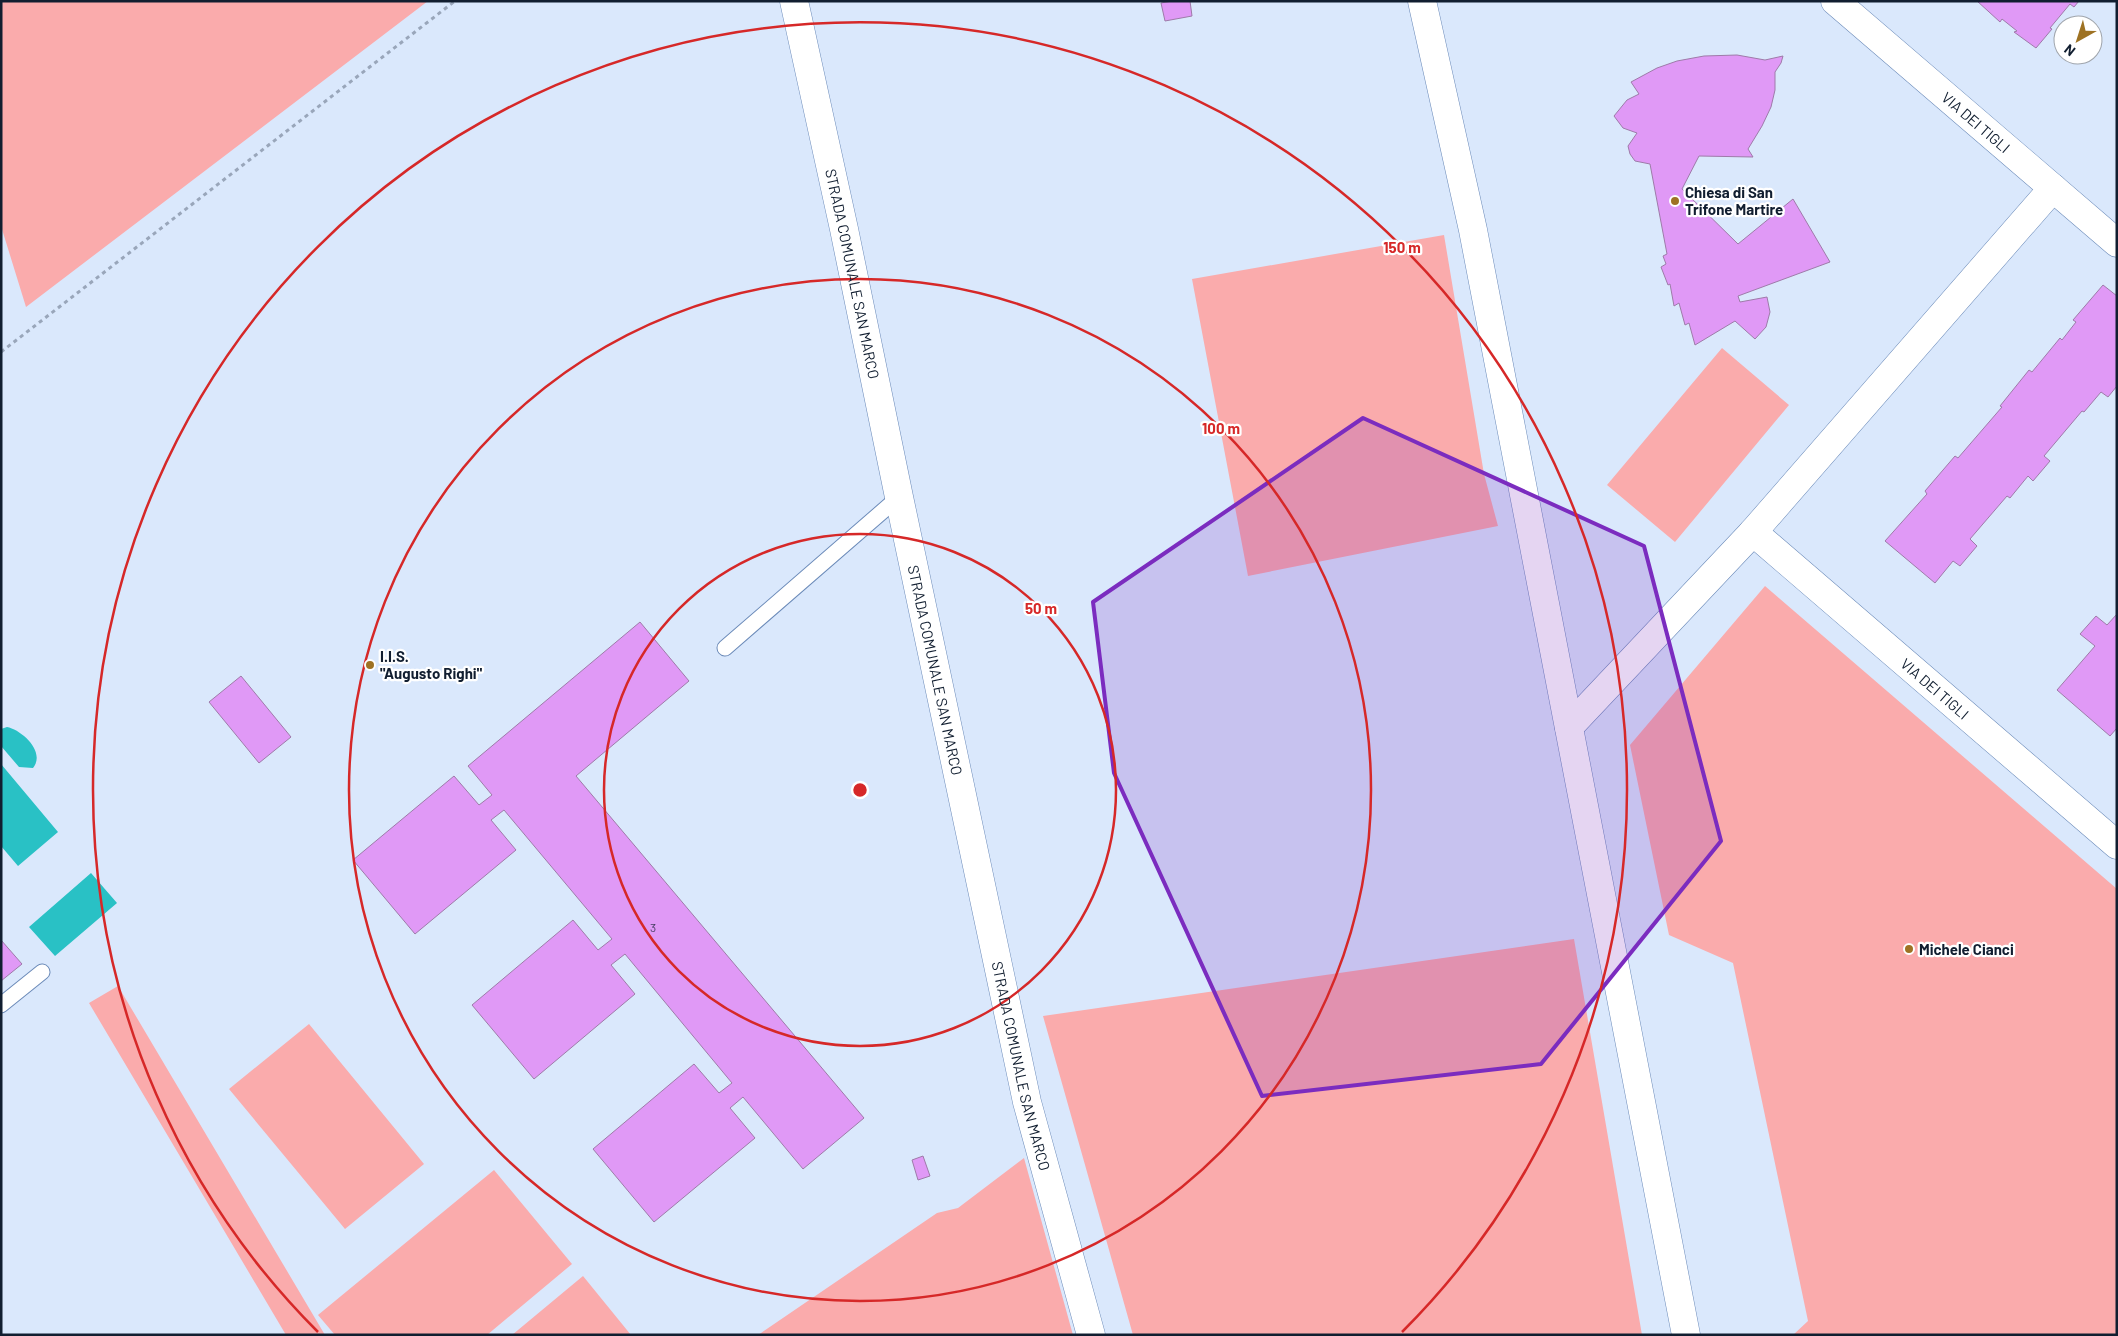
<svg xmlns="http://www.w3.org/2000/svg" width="2118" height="1336" font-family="Barlow,sans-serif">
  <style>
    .green { fill: #faabac }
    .water { fill: #29c1c5 }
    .building { fill: #e099f6; stroke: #9e7ba9 }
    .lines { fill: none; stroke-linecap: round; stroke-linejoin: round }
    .service-casing { stroke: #6c8bb9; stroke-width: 17 }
    .minor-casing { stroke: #6c8bb9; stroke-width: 29 }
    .path { stroke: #99a6ba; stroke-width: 3; stroke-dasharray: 4 4; stroke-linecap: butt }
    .service { stroke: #fff; stroke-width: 15 }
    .minor { stroke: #fff; stroke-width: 28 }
    .marked { fill: #7b2cbf; fill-opacity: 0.2; stroke: #7b2cbf; stroke-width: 4; stroke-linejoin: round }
    .ring { fill: none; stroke: #d62828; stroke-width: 2.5 }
    .poi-dot { fill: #9e7223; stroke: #fff; stroke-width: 2 }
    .labels { text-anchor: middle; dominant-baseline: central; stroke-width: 4.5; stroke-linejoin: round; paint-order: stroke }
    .number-label { font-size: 12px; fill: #453d62 }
    .street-label { font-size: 15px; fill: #111e30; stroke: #fff }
    .poi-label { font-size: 15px; font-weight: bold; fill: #111e30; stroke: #fff; text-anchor: start }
    .centre { fill: #d62828; stroke: #fff; stroke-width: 2.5 }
    .ring-label { font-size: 15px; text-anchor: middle; font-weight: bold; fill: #d62828; stroke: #fff; stroke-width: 4.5; stroke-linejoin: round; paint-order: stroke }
  </style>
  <rect width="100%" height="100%" fill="#dae8fc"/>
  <path class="green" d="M1 1H428L26 307 1 226Z
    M1444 235 1484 474 1498 526 1248 576 1192 279Z
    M1722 348 1789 405 1675 542 1607 485Z
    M1765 586 2117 889V1335H1793L1808 1321 1733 963 1669 935 1630 745Z
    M1574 939 1642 1335H1133L1043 1016Z
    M118 986 325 1335H286L89 1003Z
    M309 1024 424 1164 345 1229 229 1089Z
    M1024 1158 1073 1335H758L937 1213 958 1208Z
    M494 1170 572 1264 487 1335H335L318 1315Z
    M583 1276 631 1335H512Z"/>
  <path class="water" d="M7 727C22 730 46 752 33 768L19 767 1 746V729Z
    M1 764 58 832 18 866 1 846Z
    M91 873 117 903 55 956 29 927Z"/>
  <path class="building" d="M1172 1H1190L1192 16 1165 21 1161 3Z
    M1977 1H2079L2074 7 2070 4 2050 28 2052 29 2036 48 2014 32 2017 31 2002 19 2000 22Z
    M1737 55 1765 60 1783 56 1781 63 1775 72V90L1771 107 1762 126 1748 149 1753 157 1699 156 1682 189 1738 244 1793 199 1830 262 1738 296 1740 302 1767 297 1770 312 1766 327 1755 339 1735 321 1695 345 1689 323 1685 325 1679 303 1674 306 1670 284 1668 285 1661 267 1666 264 1663 256 1667 254 1650 164 1635 161 1630 154 1628 146 1637 133 1623 128 1614 116 1627 100 1639 94 1631 82 1657 68 1677 61 1704 56Z
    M2103 285 2117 296V386L2108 397 2101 392 2084 412 2082 411 2044 456 2050 461 2033 481 2028 476 2010 498 2007 496 1970 539 1977 546 1960 566 1953 561 1935 583 1885 541 1927 494 1925 491 1955 456 1958 458 2002 407 2000 406 2029 370 2032 372 2060 338 2062 340 2076 322 2073 320Z
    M2117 614V728L2110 736 2057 690 2095 646 2080 634 2096 616 2107 625Z
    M640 622 689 681 576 776 864 1118 803 1169 743 1097 730 1108 755 1138 654 1222 593 1149 694 1064 719 1093 732 1083 625 954 611 965 635 994 534 1079 472 1005 573 920 598 950 612 939 504 810 491 820 516 850 415 934 353 860 454 776 479 805 492 795 468 766Z
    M241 676 291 737 259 763 209 702Z
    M1 940 22 964 1 981Z
    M923 1156 930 1176 918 1180 912 1160Z"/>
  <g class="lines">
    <g class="service-casing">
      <path id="service" d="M725 648 899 497
        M1 1005 42 972"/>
    </g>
    <g class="minor-casing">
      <g id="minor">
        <path id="s1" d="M794 1 844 229 899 497 1027 1102 1091 1335"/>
        <path d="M1422 1 1473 230 1686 1335"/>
        <path id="s2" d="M1835 1 2117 243"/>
        <path id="s3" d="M1753 532 2117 845"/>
        <path d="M1569 727 1753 532 2053 188"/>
      </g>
    </g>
    <path class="path" d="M1 352 455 1"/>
    <use href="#service" class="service"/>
    <use href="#minor" class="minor"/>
  </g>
  <path class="marked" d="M1363 418 1644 546 1721 841 1541 1064 1262 1096 1114 773 1093 602Z"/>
  <g class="ring">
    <circle cx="860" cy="790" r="256"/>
    <circle cx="860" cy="790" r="511"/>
    <path d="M318 1332A767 767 0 1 1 1402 1332"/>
  </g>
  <g class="poi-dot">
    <circle cx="1675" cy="201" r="5"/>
    <circle cx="370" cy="665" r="5"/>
    <circle cx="1909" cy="949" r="5"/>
  </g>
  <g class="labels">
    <g class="number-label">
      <text x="653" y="927">3</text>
    </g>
    <g class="street-label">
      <text stroke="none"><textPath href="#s2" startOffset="186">VIA DEI TIGLI</textPath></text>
      <text stroke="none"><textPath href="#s1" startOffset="279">STRADA COMUNALE SAN MARCO</textPath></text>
      <text stroke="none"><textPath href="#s1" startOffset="684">STRADA COMUNALE SAN MARCO</textPath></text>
      <text stroke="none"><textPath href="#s3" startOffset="240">VIA DEI TIGLI</textPath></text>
      <text stroke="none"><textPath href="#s1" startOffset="1089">STRADA COMUNALE SAN MARCO</textPath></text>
    </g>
    <g class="poi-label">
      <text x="1685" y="192">Chiesa di San<tspan x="1685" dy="17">Trifone Martire</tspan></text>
      <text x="380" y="656">I.I.S.<tspan x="380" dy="17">"Augusto Righi"</tspan></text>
      <text x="1919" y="949">Michele Cianci</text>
    </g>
  </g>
  <circle cx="860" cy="790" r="8" class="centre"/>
  <g class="ring-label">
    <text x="1402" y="253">150 m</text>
    <text x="1221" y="434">100 m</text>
    <text x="1041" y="614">50 m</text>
  </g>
  <rect width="2118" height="1336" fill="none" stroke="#111e30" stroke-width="5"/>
  <g transform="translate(2078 40) rotate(219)"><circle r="24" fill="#ffffff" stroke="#a0a5ac"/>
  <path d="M0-4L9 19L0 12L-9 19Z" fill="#9e7223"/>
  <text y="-8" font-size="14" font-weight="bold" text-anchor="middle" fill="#111e30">N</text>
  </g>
</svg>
